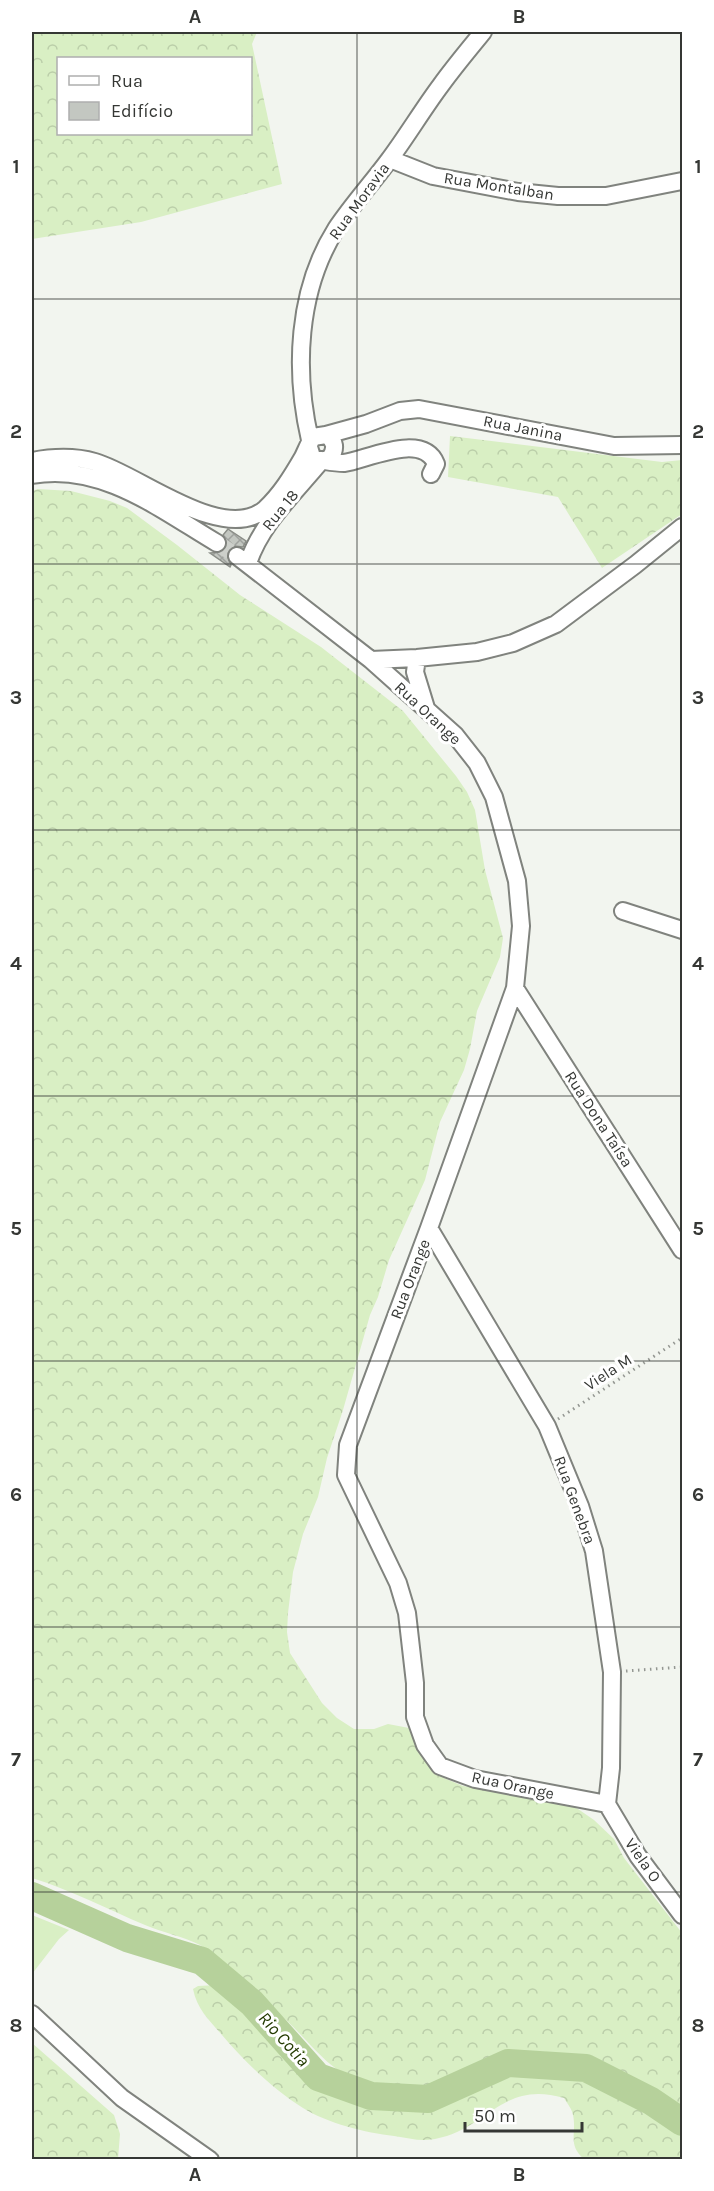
<svg xmlns="http://www.w3.org/2000/svg" width="714" height="2191" font-family="Karla,sans-serif">
  <style>
    .green { fill: #d9efc4 }
    .forest { fill: url(#forest-crowns); fill-rule: evenodd }
    .lines { fill: none; stroke-linecap: round; stroke-linejoin: round }
    .river { stroke: #b6d19b; stroke-width: 28 }
    .building { fill: url(#building-cross-hatch); stroke: #8a8d87; stroke-width: 1.5 }
    .minor-tunnel { stroke: #cccfca; stroke-width: 16; stroke-dasharray: 16 8; stroke-linecap: butt }
    .minor-casing { stroke: #80837e; stroke-width: 20 }
    .path { stroke: #949792; stroke-width: 3; stroke-dasharray: 1.5 4.5; stroke-linecap: butt }
    .minor { stroke: #fff; stroke-width: 16 }
    .grid { fill: none; stroke: #353734; stroke-width: 1.5; stroke-opacity: 0.55 }
    .labels { text-anchor: middle; dominant-baseline: central; stroke-width: 6; stroke-linejoin: round; paint-order: stroke }
    .street-label { font-size: 16px; fill: #353734; stroke: #fff }
    .water-label { font-size: 18px; font-style: italic; fill: #233a00; stroke: #fff }
    .neatline { fill: none; stroke: #353734; stroke-width: 2 }
    .grid-label { font-size: 20px; text-anchor: middle; font-weight: bold; fill: #353734 }
  </style>
  <defs>
    <pattern id="forest-crowns" width="20" height="18" patternUnits="userSpaceOnUse" patternTransform="scale(1.5)"><rect width="20" height="18" fill="#d9efc4"/><path d="M2 6a3 3 0 1 1 6 0M12 15a3 3 0 1 1 6 0" fill="none" stroke="#bbcea9"/></pattern>
    <pattern id="building-cross-hatch" width="8" height="8" patternUnits="userSpaceOnUse" patternTransform="scale(1.5)"><rect width="8" height="8" fill="#c3c7c1"/><path d="M0 0l8 8M0 8l8-8" fill="none" stroke="#9fa29e"/></pattern>
  </defs>
  <rect width="100%" height="100%" fill="#f2f5ef"/>
  <path class="green" d="M32 1915 69 1930 59 1939 32 1974Z"/>
  <path class="forest" d="M32 32H257L252 44 282 184 141 222 32 239ZM58 58H250V134H58Z
    M450 436 662 462 682 460V514L602 568 558 497 448 477Z
    M38 489 71 491 110 501 127 508 177 545 240 595 321 647 403 711 456 776 467 792 475 810 485 870 503 938 500 957 477 1011 470 1049 464 1070 440 1122 425 1180 389 1260 378 1297 370 1315 343 1410 327 1458 318 1497 303 1534 293 1572 288 1613 287 1632 290 1653 322 1703 337 1718 354 1729H374L388 1724 409 1728 429 1762 444 1778 463 1786 560 1800 578 1809 594 1820 614 1839 624 1858 682 1933V2107C622 2072 553 2032 482 2062 466 2069 451 2082 434 2088 417 2094 393 2090 375 2086 332 2077 316 2048 286 2020 271 2007 255 1995 241 1982 228 1969 216 1954 200 1945 185 1937 161 1932 145 1925 107 1909 71 1890 32 1878V491Z
    M217 1985C228 1992 241 1999 250 2009 264 2022 277 2038 288 2054 292 2060 295 2068 301 2073 315 2086 333 2096 352 2102 384 2112 417 2114 449 2100 468 2092 483 2080 502 2075 569 2057 629 2095 682 2131V2159H584C567 2144 577 2134 573 2115 572 2109 567 2103 564 2098 501 2080 489 2129 435 2139 421 2142 408 2138 394 2136 366 2133 327 2123 303 2108 273 2089 245 2062 222 2035 209 2020 197 2009 193 1989L198 1986Z
    M32 2043 114 2115 120 2134 118 2159H32Z"/>
  <g class="lines">
    <path class="river" d="M32 1896 127 1938 202 1961 252 2003 318 2077 371 2096 428 2099 508 2063 586 2068 651 2101 682 2122"/>
  </g>
  <path class="building" d="M228 529 246 541 243 547 234 546 228 550 227 555 231 565 230 567 210 553 221 552 226 549 227 543 223 535Z"/>
  <g class="lines">
    <path class="minor-tunnel" d="M217 543 237 556"/>
    <g class="minor-casing">
      <path id="minor" d="M390 159 433 176 518 192 558 196H606L682 181
        M326 435 366 424 400 411 419 409 614 446 682 445
        M310 440C294 371 297 291 336 229 352 205 372 183 389 160 407 136 423 109 441 85 454 67 469 49 483 32
        M32 461C53 457 74 456 95 462 138 474 223 545 265 509 281 494 292 476 303 457 306 451 309 443 313 437L326 435C336 441 336 449 330 458L321 461 312 457 309 447
        M325 461C331 462 337 463 344 463 366 460 423 431 436 464L431 474
        M32 475C101 462 161 510 217 543
        M237 556 371 660 417 658 477 652 513 643 556 624 635 565 682 527
        M248 563C262 522 294 494 321 461
        M417 658 415 672 426 708
        M371 660 455 735 477 763 494 797 517 881 521 926 515 988 429 1228 348 1445 346 1475 398 1583 407 1613 415 1683V1717L425 1745 440 1766 475 1779 607 1804
        M623 911 682 930
        M515 988 682 1250
        M429 1228 547 1426 580 1506 594 1551 612 1672 611 1768 607 1804
        M607 1804 638 1856 682 1915
        M32 2014 122 2098 210 2160"/>
    </g>
    <path class="path" d="M558 1419 682 1338
      M626 1671 682 1667"/>
    <use href="#minor" class="minor"/>
  </g>
  <path class="grid" d="M357 32V2160M32 299H682M32 564H682M32 830H682M32 1096H682M32 1361H682M32 1627H682M32 1892H682"/>
  <g class="labels">
    <g class="street-label">
      <text transform="translate(499 186) rotate(9)">Rua Montalban</text>
      <text transform="translate(359 201) rotate(-54)">Rua Moravia</text>
      <text transform="translate(523 428) rotate(11)">Rua Janina</text>
      <text transform="translate(280 510) rotate(-51)">Rua 18</text>
      <text transform="translate(428 713) rotate(43)">Rua Orange</text>
      <text transform="translate(599 1119) rotate(57)">Rua Dona Taísa</text>
      <text transform="translate(410 1279) rotate(-69)">Rua Orange</text>
      <text transform="translate(608 1372) rotate(-33)">Viela M</text>
      <text transform="translate(575 1500) rotate(70)">Rua Genebra</text>
      <text transform="translate(513 1785) rotate(12)">Rua Orange</text>
      <text transform="translate(643 1860) rotate(55)">Viela O</text>
    </g>
    <g class="water-label">
      <text transform="translate(284 2039) rotate(48)">Rio Cotia</text>
    </g>
  </g>
  <rect width="714" height="2191" fill="none" stroke="#ffffff" stroke-width="66"/>
  <rect x="57" y="57" width="195" height="78" fill="#ffffff" stroke="#aeafae" stroke-width="1.5"/>
  <rect x="69" y="76" width="30" height="9" fill="#ffffff" stroke="#aeafae" stroke-width="1.5"/>
  <text x="111" y="87" font-size="18" fill="#353734">Rua</text>
  <rect x="69" y="102" width="30" height="18" fill="#c3c7c1" stroke="#aeafae" stroke-width="1.5"/>
  <text x="111" y="117" font-size="18" fill="#353734">Edifício</text>
  <path d="M465 2122v9h117v-9" fill="none" stroke="#353734" stroke-width="3"/>
  <text x="474" y="2122" font-size="18" fill="#353734" stroke="#ffffff" stroke-width="4.5" paint-order="stroke">50 m</text>
  <rect x="33" y="33" width="648" height="2125" class="neatline"/>
  <g class="grid-label">
    <text x="195" y="23">A</text>
    <text x="519" y="23">B</text>
    <text x="16" y="173">1</text>
    <text x="698" y="173">1</text>
    <text x="16" y="438">2</text>
    <text x="698" y="438">2</text>
    <text x="16" y="704">3</text>
    <text x="698" y="704">3</text>
    <text x="16" y="970">4</text>
    <text x="698" y="970">4</text>
    <text x="16" y="1235">5</text>
    <text x="698" y="1235">5</text>
    <text x="16" y="1501">6</text>
    <text x="698" y="1501">6</text>
    <text x="16" y="1766">7</text>
    <text x="698" y="1766">7</text>
    <text x="16" y="2032">8</text>
    <text x="698" y="2032">8</text>
    <text x="195" y="2181">A</text>
    <text x="519" y="2181">B</text>
  </g>
</svg>
